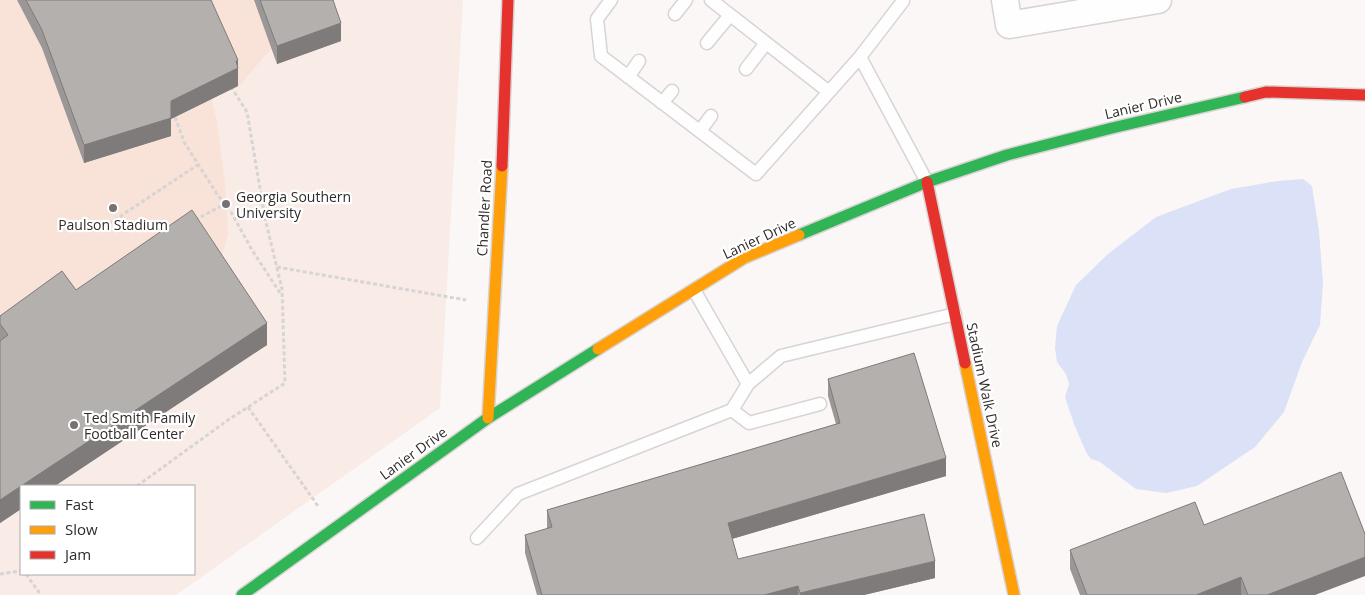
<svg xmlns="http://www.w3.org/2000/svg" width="1365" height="595" font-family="'Open Sans',sans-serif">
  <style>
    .built { fill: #f9ece7; fill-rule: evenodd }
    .green { fill: #f9e2d8 }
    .water { fill: #dbe1f7 }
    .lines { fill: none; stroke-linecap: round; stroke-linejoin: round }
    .lane-casing { stroke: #d8d4d3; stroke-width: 15 }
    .street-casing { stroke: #d8d4d3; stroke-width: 29 }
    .fast-casing { stroke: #d8d4d3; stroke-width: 14 }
    .slow-casing { stroke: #d8d4d3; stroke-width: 14 }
    .jam-casing { stroke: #d8d4d3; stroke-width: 14 }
    .path { stroke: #d7d5d4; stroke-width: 3; stroke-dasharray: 4 2.5; stroke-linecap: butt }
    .lane { stroke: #fefefe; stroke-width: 12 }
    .street { stroke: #fefefe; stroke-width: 26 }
    .fast { stroke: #30b455; stroke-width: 11 }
    .slow { stroke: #ff9f0a; stroke-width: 11 }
    .jam { stroke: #e5322d; stroke-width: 11 }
    .wall { fill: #9b9796 }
    .shaded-wall { fill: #7e7b7a }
    .building { fill: #b4b0ae; stroke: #7e7b7a }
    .poi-dot { fill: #777271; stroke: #fff; stroke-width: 2 }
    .labels { text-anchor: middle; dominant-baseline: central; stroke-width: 4.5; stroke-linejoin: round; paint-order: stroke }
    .street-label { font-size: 14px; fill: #302b29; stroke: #fff }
    .poi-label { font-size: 14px; fill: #302b29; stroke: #fff; text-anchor: start }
  </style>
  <rect width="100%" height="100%" fill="#fbf7f6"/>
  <path class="built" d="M0 0H463L440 408 176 595H0ZM21 486H194V574H21Z"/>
  <path class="green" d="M0 0H314L238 87 203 63 217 122 225 183 228 233 219 269 0 464Z"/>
  <path class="water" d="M1303 179 1312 186 1319 231 1323 283 1320 325 1302 362 1284 412 1255 447 1197 486 1166 493 1136 489 1100 462 1091 459 1086 452 1074 424 1065 397 1069 384 1066 374 1057 362 1055 348 1057 326 1076 285 1108 254 1156 217 1231 189 1278 181Z"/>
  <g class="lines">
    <g class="lane-casing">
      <path id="lane" d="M611 0 597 19 601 56 756 174 860 57 903 1V0
        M711 0 829 92
        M675 14 686 0
        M707 43 730 15
        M860 57 927 182
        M746 69 766 43
        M628 77 639 61
        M662 103 672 91
        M700 131 711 116
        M694 290 748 384
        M732 410 749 423 820 404
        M477 538 518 494 732 410 748 384 781 356 955 314"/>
    </g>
    <g class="street-casing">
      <path id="street" d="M1005 0 1009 25 1158 0"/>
    </g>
    <g class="fast-casing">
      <path id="fast" d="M799 235 927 182 1007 155 1112 128 1245 97
        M242 595 488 418 598 349"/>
    </g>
    <g class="slow-casing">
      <path id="slow" d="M598 349 744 258 799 235
        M965 363 1014 595
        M488 418 502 166"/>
    </g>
    <g class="jam-casing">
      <path id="jam" d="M1245 97 1266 92 1365 95
        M502 166 508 0
        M927 182 965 363"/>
    </g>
    <path class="path" d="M175 117 184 142 217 194 231 212 252 250 282 296
      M195 220 225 204
      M98 231 199 164
      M277 267 466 300
      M248 407 318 506
      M137 486 228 420 285 383 282 289 265 218 247 112 231 87
      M0 574 21 571
      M26 574 41 595"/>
    <use href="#lane" class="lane"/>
    <use href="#street" class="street"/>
    <use href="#fast" class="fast"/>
    <use href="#slow" class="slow"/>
    <use href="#jam" class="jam"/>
  </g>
  <path class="wall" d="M17 0H211L238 66V86L171 119V136L84 163 42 48Z
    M254 0H333L341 41 277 64Z
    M76 290 267 345 21 486V509L0 523V316Z
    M828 379 946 476 732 539 738 559 935 578 864 595H537L525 553V535L547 529V510L836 424 828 396Z
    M1204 525 1315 595H1080L1070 569V550Z"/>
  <path class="shaded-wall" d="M341 23V41L277 64V46Z
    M238 60V86L171 119V136L84 163V145L171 101Z
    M267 323V345L55 486H21Z
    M946 458V476L728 540V523Z
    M21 486V509L0 523V500Z
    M1365 557V576L1315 595H1267Z
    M935 561V578L864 595H800V593Z
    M1241 577V595H1196Z
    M798 586V595H764Z"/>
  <path class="building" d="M26 0H211L238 60 236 61 238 68 171 101V118L84 145 42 30Z
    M260 0H333L341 23 277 46Z
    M192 210 267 323 0 500V341L8 335 0 324V316L62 271 76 290Z
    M914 353 946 458 728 523 738 559 924 514 935 561 800 593 798 586 764 595H542L525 535 552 527 547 510 840 423 828 379Z
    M1341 472 1365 534V557L1267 595H1248L1241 577 1196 595H1087L1070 550 1195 502 1204 525Z"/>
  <g class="poi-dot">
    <circle cx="226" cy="204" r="5"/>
    <circle cx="113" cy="208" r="5"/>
    <circle cx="74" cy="425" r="5"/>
  </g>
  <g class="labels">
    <g class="street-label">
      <text transform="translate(1143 105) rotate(-13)">Lanier Drive</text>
      <text transform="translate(484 208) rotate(-87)">Chandler Road</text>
      <text transform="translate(759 238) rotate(-25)">Lanier Drive</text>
      <text transform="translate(985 385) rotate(78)">Stadium Walk Drive</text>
      <text transform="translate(413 453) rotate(-36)">Lanier Drive</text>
    </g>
    <g class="poi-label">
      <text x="236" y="196">Georgia Southern<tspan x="236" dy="16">University</tspan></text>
      <text x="113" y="224" text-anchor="middle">Paulson Stadium</text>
      <text x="84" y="417">Ted Smith Family<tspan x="84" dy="16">Football Center</tspan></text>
    </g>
  </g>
  <rect x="20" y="485" width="175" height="90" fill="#ffffff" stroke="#acaaa9"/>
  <rect x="30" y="501" width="25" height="8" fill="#30b455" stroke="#acaaa9"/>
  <text x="65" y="510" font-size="15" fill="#302b29">Fast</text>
  <rect x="30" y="526" width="25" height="8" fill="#ff9f0a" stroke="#acaaa9"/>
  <text x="65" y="535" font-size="15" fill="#302b29">Slow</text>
  <rect x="30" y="551" width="25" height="8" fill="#e5322d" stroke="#acaaa9"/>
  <text x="65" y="560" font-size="15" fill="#302b29">Jam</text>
</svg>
